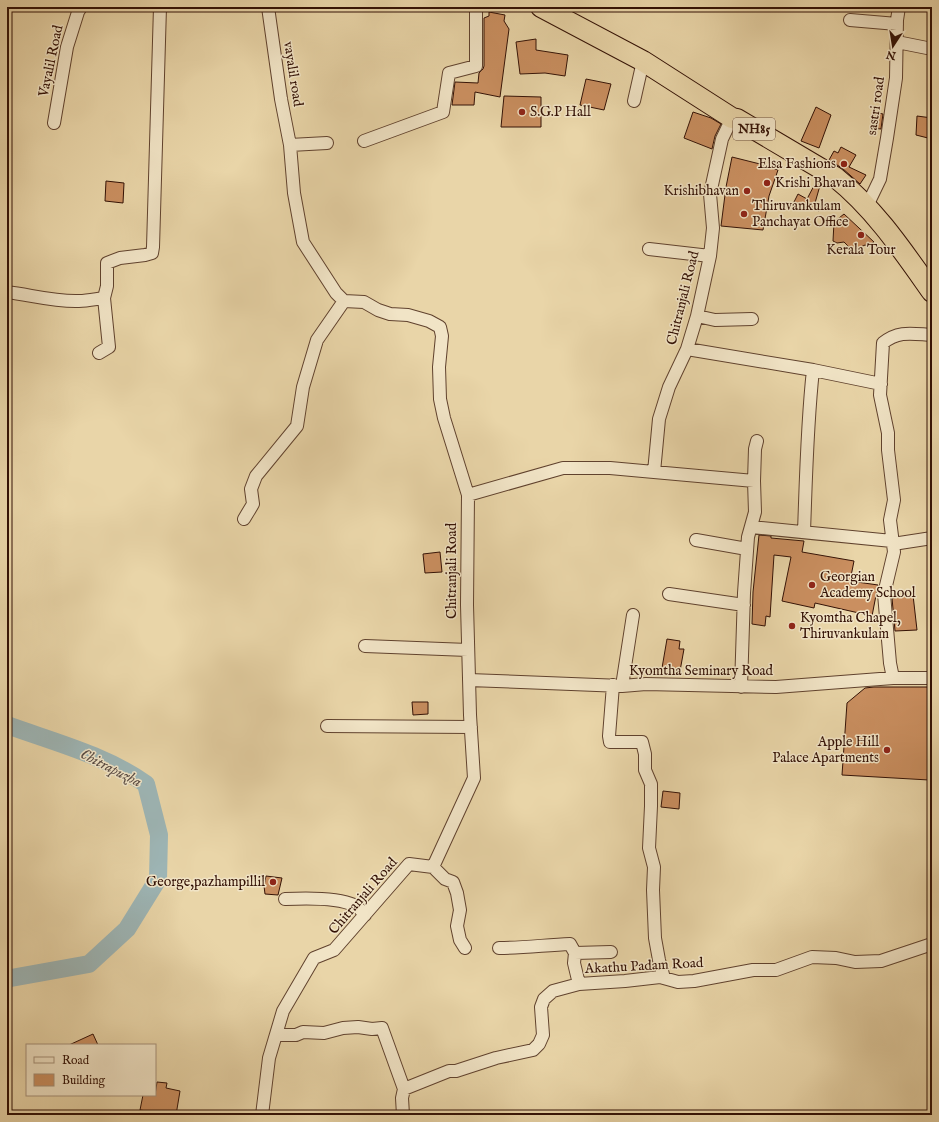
<svg xmlns="http://www.w3.org/2000/svg" width="939" height="1122" font-family="'IM FELL English',serif">
  <style>
    .lines { fill: none; stroke-linecap: round; stroke-linejoin: round }
    .river { stroke: #9db5b5; stroke-width: 18 }
    .building { fill: #ca8f60; stroke: #331105 }
    .minor-casing { stroke: #60422e; stroke-width: 14 }
    .trunk-casing { stroke: #331105; stroke-width: 22 }
    .minor { stroke: #f1e4c6; stroke-width: 12 }
    .trunk { stroke: #e9d5a8; stroke-width: 20 }
    .poi-dot { fill: #8f2418; stroke: #f1e4c6; stroke-width: 1.5 }
    .labels { text-anchor: middle; dominant-baseline: central; stroke-width: 3; stroke-linejoin: round; paint-order: stroke }
    .shield { fill: #f1e4c6; stroke: #6c503f; stroke-width: 1 }
    .shield-label { font-size: 13px; font-weight: bold; fill: #331105 }
    .street-label { font-size: 14px; fill: #331105; stroke: #f1e4c6 }
    .poi-label { font-size: 14px; fill: #331105; stroke: #f1e4c6; text-anchor: start }
    .water-label { font-size: 15px; font-style: italic; fill: #584a43; stroke: #f1e4c6 }
  </style>
  <rect width="100%" height="100%" fill="#e9d5a8"/>
  <filter id="stains"><feTurbulence type="fractalNoise" baseFrequency=".005" numOctaves="4"/><feColorMatrix values="0 0 0 0 .2 0 0 0 0 .09 0 0 0 0 .02 0 0 0 .5 -.17"/></filter>
  <radialGradient id="worn" r=".72"><stop offset=".6" stop-color="#630" stop-opacity="0"/><stop offset="1" stop-color="#630" stop-opacity=".3"/></radialGradient>
  <g class="lines">
    <path class="river" d="M7 725C54 742 105 755 146 784L159 835 158 879 127 929 89 964 11 978H7"/>
  </g>
  <path class="building" d="M489 12 505 15 504 21 509 29 500 97 475 92 474 105H452L455 82 478 83 479 73 483 69 484 66V18L489 16Z
    M536 39V50L568 55 565 76 545 73 520 74 516 42Z
    M586 79 611 84 604 110 580 105Z
    M504 96 541 97V127H501Z
    M816 107 831 115 819 148 801 141Z
    M693 112 711 118 721 124 715 136 712 149 684 138Z
    M873 112 883 114 881 129 871 128Z
    M917 116 932 118V139L916 135Z
    M841 147 856 155 849 167 866 175 860 184 842 168 829 160 834 151 838 153Z
    M732 157 760 164 778 170 769 196 763 230 721 226 726 187Z
    M817 180 821 182 815 203 821 205 819 211 794 202 798 194 807 199Z
    M106 181 124 183 123 203 105 201Z
    M844 214 874 242 868 246 865 245 853 251 844 242 837 243 833 241 834 222Z
    M759 535 771 536V538L804 541 802 552 854 561 850 581 878 585 872 616 815 603 814 608 782 601 791 557 774 555 770 617 766 616 765 626 752 624 753 592Z
    M440 552 442 572 425 573 423 554Z
    M913 595 917 630 895 631 892 598Z
    M667 639 680 641 679 649H684L680 671 662 668Z
    M874 687H932V726L929 780 842 775 847 703 865 688Z
    M412 702H428V714L413 715Z
    M663 791 680 793 679 809 661 807Z
    M266 876 282 878 278 895 265 894 264 886Z
    M93 1034 98 1045H69Z
    M157 1082 167 1083 166 1088 180 1091 176 1115 140 1110 143 1095H155Z"/>
  <g class="lines">
    <g class="minor-casing">
      <path id="minor" d="M268 7 281 99 290 145 294 193 303 242 336 293 344 301 364 302 378 310 390 314 408 315 429 321 440 327 442 336 439 367 440 399 444 418 468 495
        M850 20 897 24
        M897 42 932 49
        M634 101 643 61
        M54 123 67 47 78 12 81 7
        M364 141 443 112 449 73 476 66V7
        M290 145 327 143
        M867 206 880 179 887 138 896 78 897 20 899 7
        M649 249 710 256
        M7 292C31 295 55 302 79 301 87 301 96 299 104 298L107 286V263L120 258 145 255 152 253 153 247 160 7
        M697 316 715 320 752 319
        M687 349 813 370
        M99 353 109 347 104 298
        M654 472 754 481 755 512 748 537 744 593 741 687
        M754 481 755 449 757 441
        M244 519 253 504 251 489 256 476 297 426 303 387 317 340 344 301
        M751 527 892 541
        M804 532C806 478 807 424 813 370L881 384
        M696 540 747 549
        M893 544 932 538
        M669 594 744 605
        M365 646 468 650
        M893 678 890 663 884 594 894 552 890 520 894 500 888 450V433L880 395 883 343C899 330 913 334 932 335
        M469 680 622 686 646 684 776 687 893 678H932
        M613 685 609 736 610 742H642L645 754V770L651 784V806L649 848 654 867 653 890 655 938 659 960 664 978
        M622 686 633 615
        M327 726 471 727
        M433 867 445 879 453 882 457 893 460 910 457 926 460 940 465 948
        M285 899C305 898 336 897 354 905 358 906 362 912 365 915
        M499 948C523 948 546 945 570 944L575 953 574 963 579 984
        M575 953 611 952
        M276 1035H296L303 1032 324 1033 343 1028 358 1027 372 1029 382 1028 404 1089 449 1071H456L496 1058 533 1050 539 1044 543 1035 541 1007 544 999 553 991 579 984 625 981 660 977 678 982 694 981 753 970H776L812 957 836 958 855 962 881 961 932 944
        M262 1115 269 1058 283 1011 314 958 334 950 409 864 433 867 474 778 470 715 467 605 468 495 563 468H610L654 472 659 419 669 387 687 349 697 316 710 256 713 228 710 194 722 139 732 118
        M403 1115 402 1098 404 1089"/>
    </g>
    <g class="trunk-casing">
      <path id="trunk" d="M541 7 643 61 732 118 737 119 835 177C875 209 903 251 932 292"/>
    </g>
    <use href="#minor" class="minor"/>
    <use href="#trunk" class="trunk"/>
  </g>
  <g class="poi-dot">
    <circle cx="522" cy="112" r="4"/>
    <circle cx="844" cy="164" r="4"/>
    <circle cx="767" cy="183" r="4"/>
    <circle cx="747" cy="191" r="4"/>
    <circle cx="744" cy="214" r="4"/>
    <circle cx="861" cy="235" r="4"/>
    <circle cx="812" cy="585" r="4"/>
    <circle cx="792" cy="626" r="4"/>
    <circle cx="887" cy="750" r="4"/>
    <circle cx="273" cy="882" r="4"/>
  </g>
  <g class="labels">
    <rect class="shield" x="733" y="118" width="42" height="22" rx="3"/>
    <g class="shield-label">
      <text x="754" y="129">NH85</text>
    </g>
    <g class="street-label">
      <text transform="translate(51 61) rotate(-78)">Vayalil Road</text>
      <text transform="translate(293 74) rotate(81)">vayalil road</text>
      <text transform="translate(876 106) rotate(-82)">sastri road</text>
      <text transform="translate(683 298) rotate(-76)">Chitranjali Road</text>
      <text transform="translate(452 571) rotate(-90)">Chitranjali Road</text>
      <text x="701" y="671">Kyomtha Seminary Road</text>
      <text transform="translate(363 896) rotate(-49)">Chitranjali Road</text>
      <text transform="translate(644 966) rotate(-3)">Akathu Padam Road</text>
    </g>
    <g class="poi-label">
      <text x="530" y="112">S.G.P Hall</text>
      <text x="836" y="164" text-anchor="end">Elsa Fashions</text>
      <text x="775" y="183">Krishi Bhavan</text>
      <text x="739" y="191" text-anchor="end">Krishibhavan</text>
      <text x="752" y="206">Thiruvankulam<tspan x="752" dy="16">Panchayat Office</tspan></text>
      <text x="861" y="250" text-anchor="middle">Kerala Tour</text>
      <text x="820" y="577">Georgian<tspan x="820" dy="16">Academy School</tspan></text>
      <text x="800" y="618">Kyomtha Chapel,<tspan x="800" dy="16">Thiruvankulam</tspan></text>
      <text x="879" y="742" text-anchor="end">Apple Hill<tspan x="879" dy="16">Palace Apartments</tspan></text>
      <text x="265" y="882" text-anchor="end">George,pazhampillil</text>
    </g>
    <g class="water-label">
      <text transform="translate(111 768) rotate(27)">Chitrapuzha</text>
    </g>
  </g>
  <rect width="939" height="1122" fill="none" stroke="#e9d5a8" stroke-width="24"/>
  <rect x="8" y="8" width="923" height="1106" fill="none" stroke="#331105" stroke-width="2"/>
  <rect x="12" y="12" width="915" height="1098" fill="none" stroke="#331105"/>
  <rect x="26" y="1044" width="130" height="52" fill="#f1e4c6" stroke="#a59079"/>
  <rect x="34" y="1057" width="20" height="6" fill="#f1e4c6" stroke="#a59079"/>
  <text x="62" y="1064" font-size="12" fill="#331105">Road</text>
  <rect x="34" y="1074" width="20" height="12" fill="#ca8f60" stroke="#a59079"/>
  <text x="62" y="1084" font-size="12" fill="#331105">Building</text>
  <g transform="translate(893 46) rotate(192)" stroke="#f1e4c6" stroke-width="3" paint-order="stroke">
  <path d="M0-3L7 15L0 10L-7 15Z" fill="#331105"/>
  <text y="-6" font-size="11" font-weight="bold" text-anchor="middle" fill="#331105">N</text>
  </g>
  <rect width="100%" height="100%" filter="url(#stains)"/>
  <rect width="100%" height="100%" fill="url(#worn)"/>
</svg>
